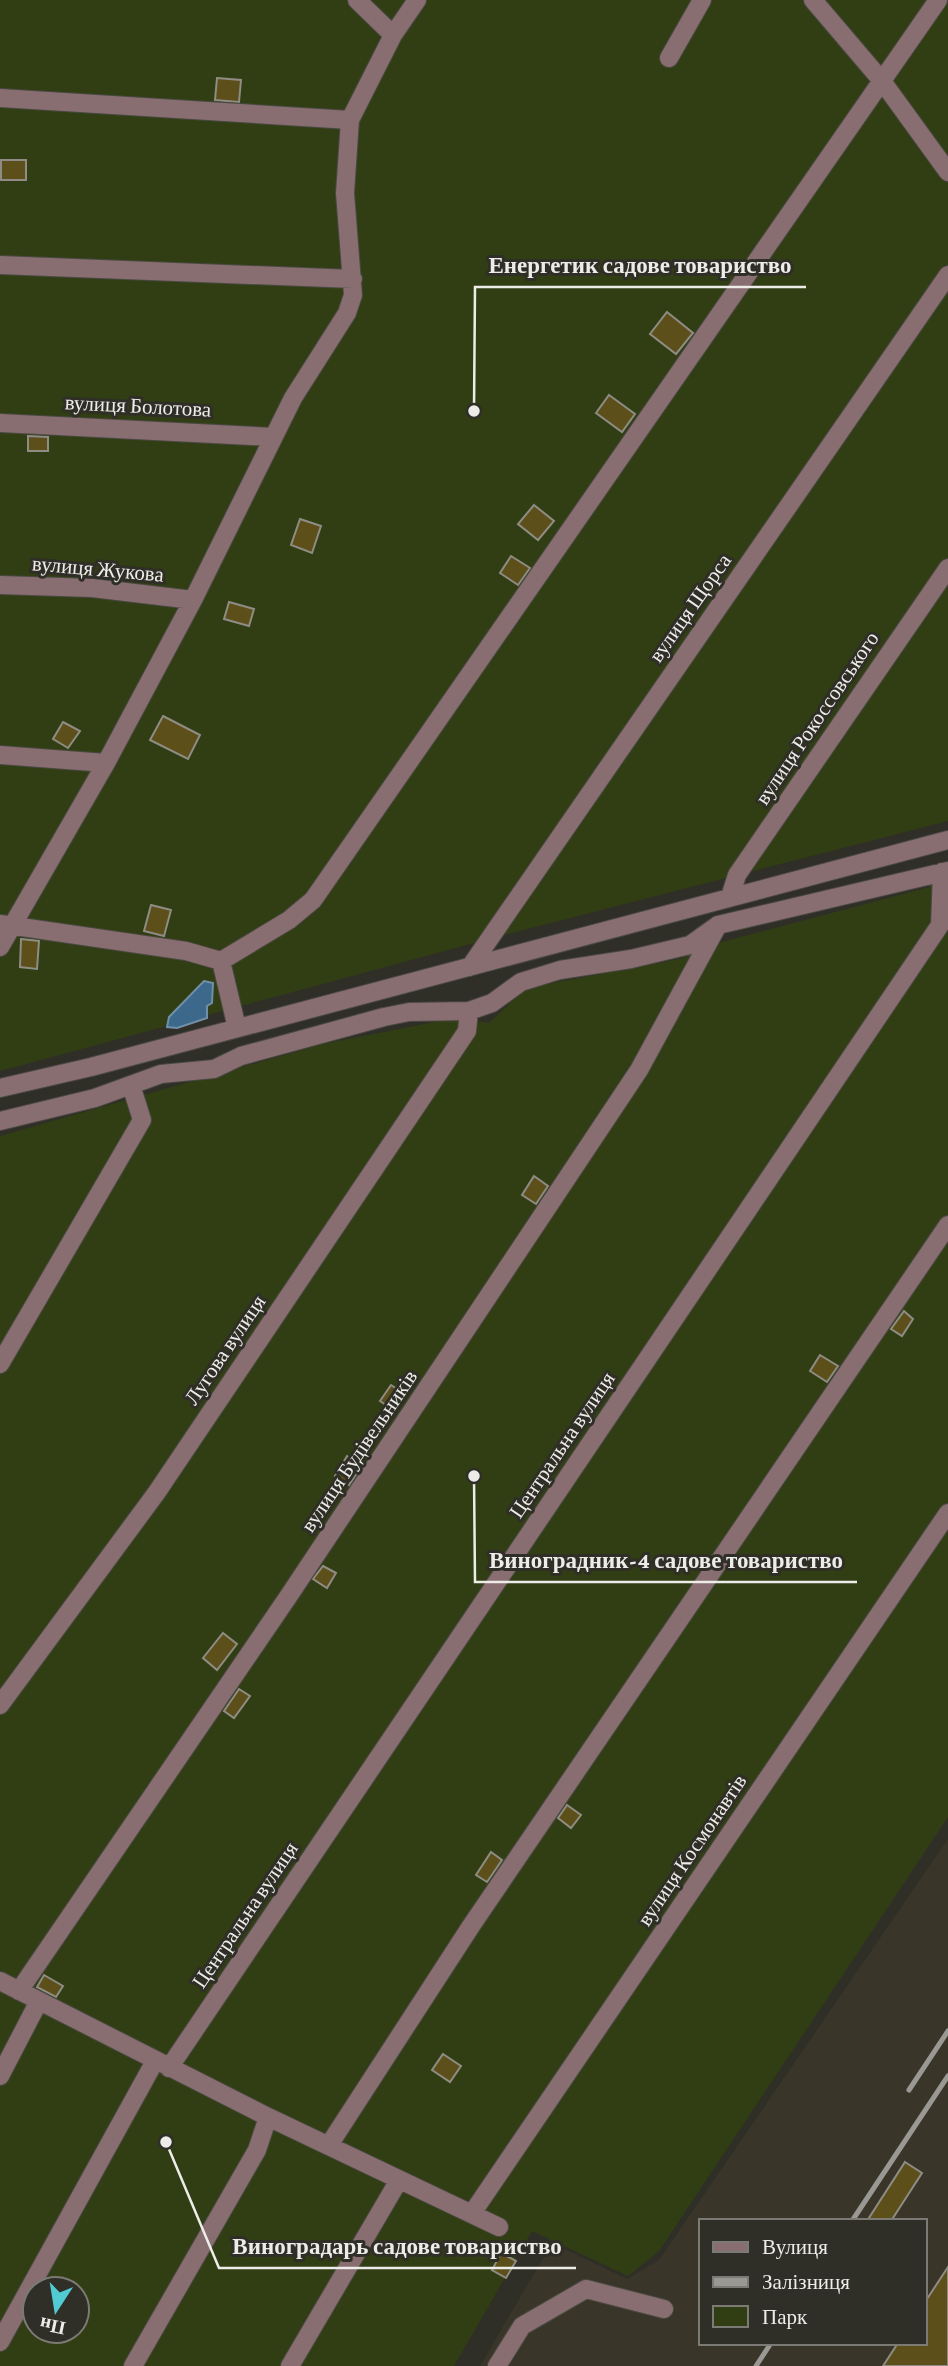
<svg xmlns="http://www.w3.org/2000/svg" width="948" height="2366" font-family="'Crimson Pro',serif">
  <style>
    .built { fill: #393629; fill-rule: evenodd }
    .green { fill: #313e14; fill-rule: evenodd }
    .water { fill: #3c688b; stroke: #7190a7; stroke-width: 2 }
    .building { fill: #5c4f19; stroke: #8e8c84; stroke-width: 2 }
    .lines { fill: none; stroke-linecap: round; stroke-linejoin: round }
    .minor-casing { stroke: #4a4942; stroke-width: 20 }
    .minor { stroke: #886e70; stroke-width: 18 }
    .rail { stroke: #999893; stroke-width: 5 }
    .labels { text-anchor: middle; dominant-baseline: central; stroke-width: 6; stroke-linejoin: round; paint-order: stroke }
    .street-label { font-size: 21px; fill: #edece8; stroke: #2f2e27 }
    .leader { fill: none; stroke: #edece8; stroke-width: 2.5 }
    .callout-dot { fill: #edece8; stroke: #2f2e27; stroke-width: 2.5 }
    .callout-label { font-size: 23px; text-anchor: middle; font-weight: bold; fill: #edece8; stroke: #2f2e27; stroke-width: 6; stroke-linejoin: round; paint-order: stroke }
  </style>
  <rect width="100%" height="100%" fill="#2f2e27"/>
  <path class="built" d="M948 1839V2366H480L552 2243 627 2279 659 2260ZM701 2221H925V2343H701Z"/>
  <path class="green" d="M0 0H948V821L489 939 0 1071Z
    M948 882V1817L659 2251 628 2276 532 2231 454 2366H0V1136L323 1044 455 1018 489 1023 526 988 680 959 722 942ZM35 2289H77V2331H35Z"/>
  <path class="water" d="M204 981 213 983 212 1003 207 1006V1018L177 1028 167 1027 169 1017Z"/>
  <path class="building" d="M217 78 241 80 239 102 215 100Z
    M1 160H26V180H1Z
    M667 312 693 333 676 354 650 334Z
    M609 395 635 414 622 432 596 413Z
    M28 436 48 437V451H28Z
    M534 505 554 521 538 540 518 524Z
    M300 519 321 526 312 553 291 545Z
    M511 556 530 568 518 585 500 573Z
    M229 602 254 609 249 626 224 619Z
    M163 716 200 735 188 759 150 740Z
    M63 722 80 731 68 748 53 739Z
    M151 905 171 910 164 936 144 931Z
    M21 939 39 941 37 969 20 967Z
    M534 1176 548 1186 536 1204 522 1195Z
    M904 1311 913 1319 902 1336 891 1329Z
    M820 1355 838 1366 827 1382 810 1371Z
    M391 1385 405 1394 395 1411 380 1401Z
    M347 1456 362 1465 349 1485 335 1476Z
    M323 1566 336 1573 327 1588 313 1579Z
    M223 1633 237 1644 217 1670 203 1658Z
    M239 1689 250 1696 234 1718 224 1711Z
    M567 1805 581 1815 571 1828 558 1818Z
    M491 1852 502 1860 487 1882 476 1875Z
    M44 1975 63 1986 56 1997 37 1987Z
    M443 2054 461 2066 450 2082 432 2070Z
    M905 2162 922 2173 891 2221H867Z
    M501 2253 516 2261 506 2278 492 2270Z
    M948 2267V2366H883L898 2343H925V2302Z"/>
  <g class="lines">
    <g class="minor-casing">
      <path id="minor" d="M357 0 393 35
        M813 0 882 81 948 172
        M669 58 702 0
        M0 98 350 120
        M0 265 353 279
        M0 423 273 437
        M0 585 92 588 193 600
        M0 755 106 763
        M730 897 737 875 948 568
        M0 924 186 951 221 961
        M0 947 106 763 193 600 293 398 347 313 353 295 345 193 350 120 393 35 417 0
        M470 967 948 275
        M237 1028 221 961 289 920 313 900 938 0
        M0 1088 91 1067 948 840
        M0 1121 95 1098 161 1074 214 1069 241 1056 384 1017 409 1012 469 1011 492 1003 521 982 560 970 631 959 690 945 718 925 948 871
        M0 1364 142 1120 131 1085
        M0 1705 157 1492 467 1031 469 1011
        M0 1981 268 2117 499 2227
        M19 1991 288 1597 639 1070 718 925
        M169 2068 940 925 942 872
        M0 2076 39 2001
        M329 2145 471 1926 948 1225
        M473 2212 948 1513
        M0 2342 155 2061
        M133 2366 257 2150 268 2117
        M290 2366 399 2180
        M497 2366 522 2326 586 2289 664 2309"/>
    </g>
    <use href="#minor" class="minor"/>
    <path class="rail" d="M909 2090 948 2031
      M852 2221 948 2076
      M756 2366 771 2343"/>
  </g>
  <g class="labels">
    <g class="street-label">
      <text transform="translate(138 406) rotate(3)">вулиця Болотова</text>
      <text transform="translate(98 569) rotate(5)">вулиця Жукова</text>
      <text transform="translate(690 608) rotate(-55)">вулиця Щорса</text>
      <text transform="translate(817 718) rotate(-56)">вулиця Рокоссовського</text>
      <text transform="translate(225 1350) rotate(-56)">Лугова вулиця</text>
      <text transform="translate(562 1445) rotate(-56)">Центральна вулиця</text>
      <text transform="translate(359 1451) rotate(-56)">вулиця Будівельників</text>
      <text transform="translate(692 1850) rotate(-56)">вулиця Космонавтів</text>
      <text transform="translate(245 1915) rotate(-56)">Центральна вулиця</text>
    </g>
  </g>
  <path class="leader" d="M474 411L475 287H806M474 1476L475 1582H857M166 2142L219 2268H576"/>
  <g class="callout-dot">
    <circle cx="474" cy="411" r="7"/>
    <circle cx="474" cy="1476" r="7"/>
    <circle cx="166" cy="2142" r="7"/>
  </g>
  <g class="callout-label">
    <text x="640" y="273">Енергетик садове товариство</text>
    <text x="666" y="1568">Виноградник-4 садове товариство</text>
    <text x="397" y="2254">Виноградарь садове товариство</text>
  </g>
  <rect x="699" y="2219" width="228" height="126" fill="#2f2e27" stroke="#7b7a74" stroke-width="2"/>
  <rect x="713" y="2242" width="35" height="10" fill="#886e70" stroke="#7b7a74" stroke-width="2"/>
  <text x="762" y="2254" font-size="21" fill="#edece8">Вулиця</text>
  <rect x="713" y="2277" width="35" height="10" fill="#999893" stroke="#7b7a74" stroke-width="2"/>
  <text x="762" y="2289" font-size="21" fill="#edece8">Залізниця</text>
  <rect x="713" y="2306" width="35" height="21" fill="#313e14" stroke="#7b7a74" stroke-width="2"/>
  <text x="762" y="2324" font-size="21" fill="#edece8">Парк</text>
  <g transform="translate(56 2310) rotate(192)"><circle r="33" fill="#2f2e27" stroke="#7b7a74" stroke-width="2"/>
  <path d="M0-5L12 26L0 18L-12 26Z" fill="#51ccd3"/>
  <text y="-10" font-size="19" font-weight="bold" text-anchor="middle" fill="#edece8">Пн</text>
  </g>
</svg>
